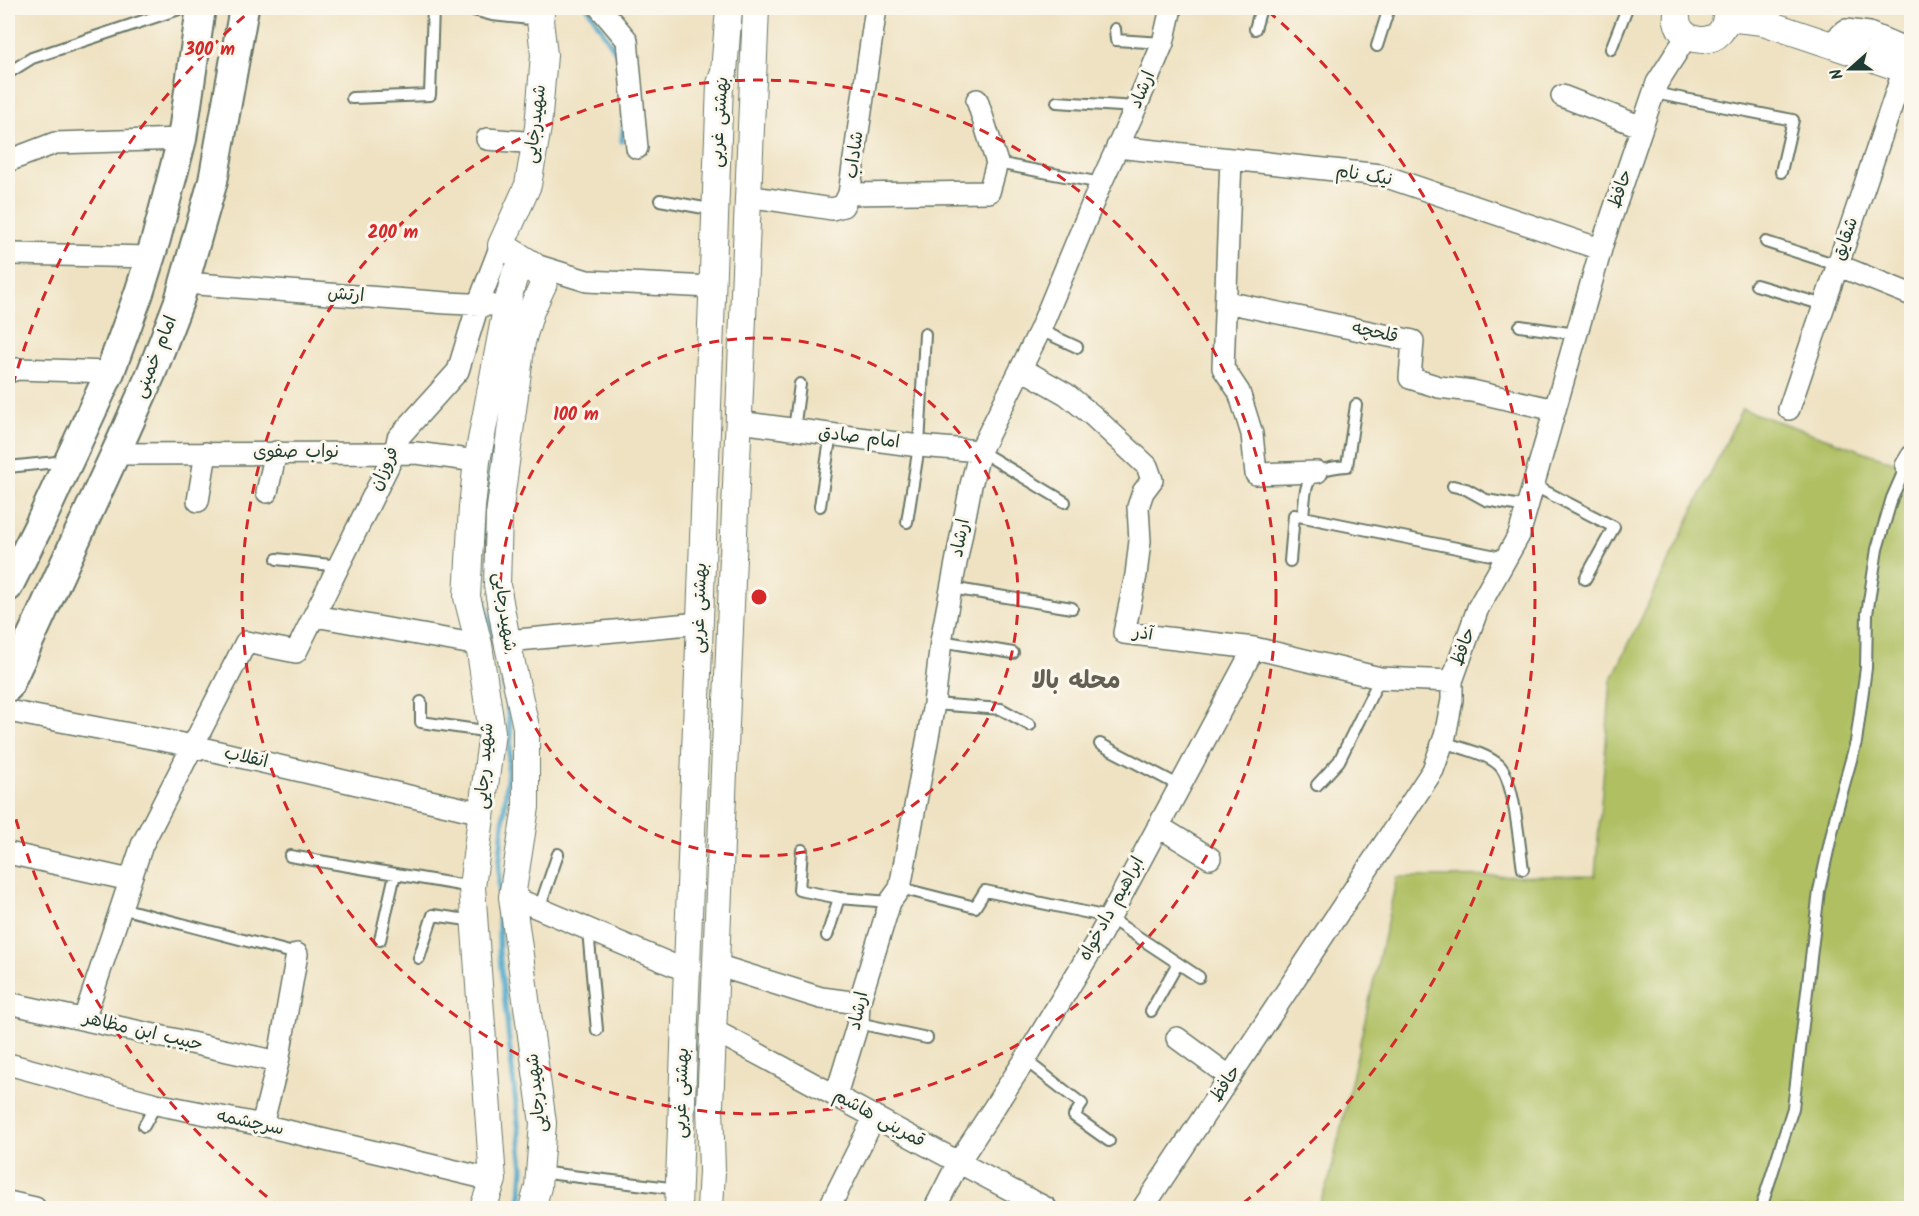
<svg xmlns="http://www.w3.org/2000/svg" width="1919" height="1216" font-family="Kalam,'Playpen Sans Arabic',sans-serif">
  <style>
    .green { fill: #afbf62; stroke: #677e4b; stroke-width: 1.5 }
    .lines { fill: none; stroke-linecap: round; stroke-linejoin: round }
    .stream { stroke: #4ba7c9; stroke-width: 5 }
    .service-casing { stroke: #687766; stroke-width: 14 }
    .minor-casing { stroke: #687766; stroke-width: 24 }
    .tertiary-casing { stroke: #687766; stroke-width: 28 }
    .secondary-casing { stroke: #687766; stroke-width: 32 }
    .service { stroke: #fff; stroke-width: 10 }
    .minor { stroke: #fff; stroke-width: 21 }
    .tertiary { stroke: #fff; stroke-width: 26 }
    .secondary { stroke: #fff; stroke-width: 28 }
    .ring { fill: none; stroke: #d62828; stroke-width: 3; stroke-dasharray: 10 8 }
    .labels { text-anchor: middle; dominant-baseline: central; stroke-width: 6; stroke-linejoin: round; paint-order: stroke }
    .street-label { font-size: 18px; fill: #1f3d34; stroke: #fbf7ec }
    .district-label { font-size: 24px; font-weight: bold; fill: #645f53; stroke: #fbf7ec }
    .centre { fill: #d62828; stroke: #fbf7ec; stroke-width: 3 }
    .ring-label { font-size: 18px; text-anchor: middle; font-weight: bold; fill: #d62828; stroke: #fbf7ec; stroke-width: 6; stroke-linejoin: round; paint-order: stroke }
  </style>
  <rect width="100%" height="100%" fill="#fbf7ec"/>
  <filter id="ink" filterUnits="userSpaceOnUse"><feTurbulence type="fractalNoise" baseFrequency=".0167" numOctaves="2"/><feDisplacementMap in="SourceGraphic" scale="12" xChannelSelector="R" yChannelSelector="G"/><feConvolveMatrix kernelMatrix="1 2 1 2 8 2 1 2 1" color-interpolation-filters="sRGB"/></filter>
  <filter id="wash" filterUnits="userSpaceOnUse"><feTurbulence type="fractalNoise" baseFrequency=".008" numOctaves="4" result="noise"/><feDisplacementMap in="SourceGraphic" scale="24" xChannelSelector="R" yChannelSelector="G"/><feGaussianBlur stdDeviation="1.35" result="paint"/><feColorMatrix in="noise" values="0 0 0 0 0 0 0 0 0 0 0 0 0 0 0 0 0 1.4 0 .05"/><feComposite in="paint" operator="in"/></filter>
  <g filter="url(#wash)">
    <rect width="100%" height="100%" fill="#efe2c2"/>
    <path class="green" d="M1742 409 1911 468V1208H1318L1330 1176 1397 877 1595 876 1611 681Z"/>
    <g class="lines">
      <path class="stream" d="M588 8 621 60
        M622 141 624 116
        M484 507 499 419
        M481 577 480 583 497 652
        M503 679 511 736 499 868V950L523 1168 521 1196 517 1208"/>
    </g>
  </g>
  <g filter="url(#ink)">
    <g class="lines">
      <g class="service-casing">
        <path id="service" d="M466 8 492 15 540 20
          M1115 29 1116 40 1163 43
          M1255 29 1261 8
          M1377 46 1389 8
          M1611 49 1627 8
          M8 73 32 58 182 8
          M1654 93 1793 120 1781 172
          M352 98 430 95 433 8
          M1057 102 1136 107
          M997 163 1101 183
          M660 200 715 210
          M1766 242 1837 265
          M1756 285 1824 305
          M1520 326 1576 334
          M1040 330 1077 347
          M794 430 800 384
          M980 451 1065 502
          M8 467 66 461
          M1533 485 1614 527 1585 579
          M1453 486 1466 489 1486 500 1527 507
          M820 506 831 433
          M1303 517C1306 479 1306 469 1347 466L1356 405
          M907 522 919 446 925 334
          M277 559 339 566
          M1290 561 1294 515 1506 558
          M951 588 1072 608
          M941 641 1013 653
          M421 702V722L491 732
          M934 704 1001 709 1030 725
          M1443 742C1460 748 1486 753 1499 765 1515 780 1519 846 1523 869
          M1100 744 1180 786
          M1317 785 1339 761 1380 678
          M802 850 799 890 839 898 890 902
          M290 856 472 887
          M900 888 975 907 985 891 1108 917 1199 977
          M121 908 297 954
          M539 909 558 854
          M588 930 597 1030
          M827 936 839 898
          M380 940 395 874
          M419 958 433 915 474 921
          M1151 1011 1178 963
          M858 1023 927 1038
          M1025 1060 1082 1104 1074 1116 1109 1141
          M144 1126 156 1104
          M539 1172 678 1189
          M1761 1208 1793 1108 1819 891 1837 810 1856 742 1866 668 1867 614 1877 549 1892 498 1906 466"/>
      </g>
      <g class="minor-casing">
        <path id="minor" d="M600 8 627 40 637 148
          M1830 44 1846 30 1869 33 1912 51
          M1562 96 1642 127
          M487 139 536 143
          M1117 147 1381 175 1600 249
          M1231 159 1223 368 1239 392 1252 434 1256 474 1317 472
          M8 161 55 143 182 139
          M849 194 989 192 997 163 977 100
          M747 196 832 209 843 206 849 194 876 8
          M14 254 150 257
          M532 264 587 281 711 287
          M1837 265 1912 295
          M185 283 447 303 491 305
          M1226 302 1413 341 1410 378 1439 387 1472 391 1555 410
          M1022 369 1066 394 1092 415 1147 466 1152 480 1143 492 1138 507 1140 541 1136 575 1124 633 1254 648 1380 678 1452 681
          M8 372 17 369 110 372
          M1789 409 1904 69
          M739 422 919 446 980 451
          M115 454 416 453 477 461
          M1906 466 1912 456
          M267 492 276 452
          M198 501 206 453
          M315 616 479 645
          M507 641 700 623
          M8 711 193 746 482 813
          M1158 826 1210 858
          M8 853 130 880
          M512 897 687 971
          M716 965 821 998 859 1003
          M8 1003 278 1062
          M84 1019 142 845 246 642 296 652 395 452 398 438 458 371 478 305 501 245
          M713 1030C825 1089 934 1151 1046 1208
          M1177 1038 1230 1077
          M8 1064 156 1104 262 1125 493 1180
          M836 1095 858 1023 859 1003 890 902 900 888 934 704 941 641 971 485 980 451 1040 330 1101 183 1136 107 1163 43 1171 8
          M262 1125 278 1062 297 954
          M8 1202 35 1208
          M829 1208 875 1116
          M935 1208 958 1163 1025 1060 1098 939 1254 648
          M1143 1208 1433 770 1445 736 1452 700V681L1478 608 1519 535 1603 242 1642 127 1657 83 1687 36"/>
      </g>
      <g class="tertiary-casing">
        <path id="tertiary" d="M1678 8C1667 48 1734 53 1725 8
          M1726 18 1763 22 1912 72
          M483 1208 493 1180 472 887 492 732 479 645 467 597 472 507 477 461 507 304 515 274 532 264
          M532 1208 538 1187 543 1123 512 897 526 807V727L507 641 497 585 499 515 522 342 531 311 544 283 532 264 501 245 528 185 538 127 544 55 540 20 542 8
          M678 1208 720 84 724 72 729 8
          M710 1208 712 1171 710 1106 756 8"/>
      </g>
      <g class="secondary-casing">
        <path id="secondary" d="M8 587 41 521 110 372 139 293 156 239 182 139 201 8
          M8 687 122 439 151 374 179 301 213 181 244 8"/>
      </g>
      <use href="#service" class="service"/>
      <use href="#minor" class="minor"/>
      <use href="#tertiary" class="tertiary"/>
      <use href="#secondary" class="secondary"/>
    </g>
  </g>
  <g class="ring">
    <circle cx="759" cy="597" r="259"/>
    <circle cx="759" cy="597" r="517"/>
    <path d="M281 1208A776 776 0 0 1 8 791M8 403A776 776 0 0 1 250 11M1268 11A776 776 0 0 1 1237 1208"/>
  </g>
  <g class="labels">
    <g class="street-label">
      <text transform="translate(1143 90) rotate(-67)">ارشاد</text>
      <text transform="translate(720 122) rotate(-86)">بهشتی غربی</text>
      <text transform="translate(536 124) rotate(-83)">شهیدرجایی</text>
      <text transform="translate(855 155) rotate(-82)">شاداب</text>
      <text transform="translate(1364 176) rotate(9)">نیک نام</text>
      <text transform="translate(1621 189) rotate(-71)">حافظ</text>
      <text transform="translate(1846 239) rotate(-71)">شقایق</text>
      <text transform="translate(346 295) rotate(5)">ارتش</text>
      <text transform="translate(1375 333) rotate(12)">قلحچه</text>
      <text transform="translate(156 357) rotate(-68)">امام خمینی</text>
      <text transform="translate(859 438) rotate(7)">امام صادق</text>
      <text x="296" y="452">نواب صفوی</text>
      <text transform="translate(385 469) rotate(-66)">فروزان</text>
      <text transform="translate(961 538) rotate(-79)">ارشاد</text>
      <text transform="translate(700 608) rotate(-88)">بهشتی غربی</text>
      <text transform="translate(504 612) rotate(82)">شهیدرجایی</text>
      <text transform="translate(1143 634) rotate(9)">آذر</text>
      <text transform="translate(1464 647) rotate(-70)">حافظ</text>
      <text transform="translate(246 758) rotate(13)">انقلاب</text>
      <text transform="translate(485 766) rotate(-86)">شهید رجایی</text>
      <text transform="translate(1112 909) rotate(-61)">ابراهیم دادخواه</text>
      <text transform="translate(859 1011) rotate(-78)">ارشاد</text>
      <text transform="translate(143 1032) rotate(13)">حبیب ابن مظاهر</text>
      <text transform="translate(1226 1084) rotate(-56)">حافظ</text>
      <text transform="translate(537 1093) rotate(-96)">شهیدرجایی</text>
      <text transform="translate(682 1093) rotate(-88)">بهشتی غربی</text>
      <text transform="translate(879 1119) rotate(29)">قمربنی هاشم</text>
      <text transform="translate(250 1123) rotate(12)">سرچشمه</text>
    </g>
    <g class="district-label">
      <text x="1076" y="681">محله بالا</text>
    </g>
  </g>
  <circle cx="759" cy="597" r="9" class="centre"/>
  <g class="ring-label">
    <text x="210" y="55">300 m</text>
    <text x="393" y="238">200 m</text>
    <text x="576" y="420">100 m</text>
  </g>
  <rect width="1919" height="1216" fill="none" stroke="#fbf7ec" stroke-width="30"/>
  <g transform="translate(1850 69) rotate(249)" stroke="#fbf7ec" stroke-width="4.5" paint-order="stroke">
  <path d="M0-4.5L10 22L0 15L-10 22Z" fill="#1f3d34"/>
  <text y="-9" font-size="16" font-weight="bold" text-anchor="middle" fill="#1f3d34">N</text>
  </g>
</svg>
